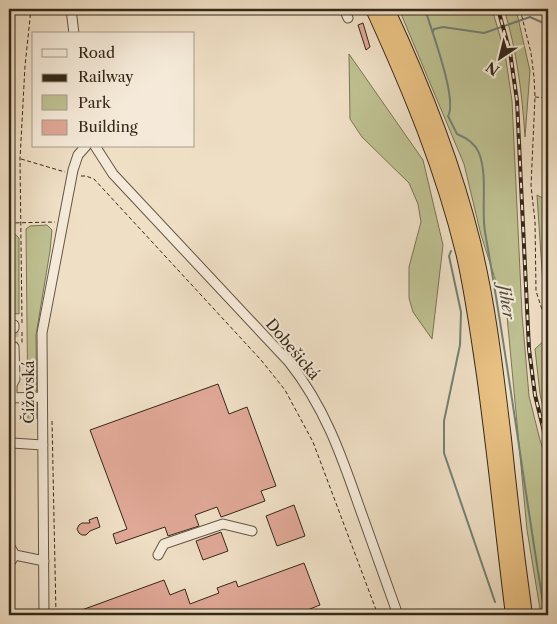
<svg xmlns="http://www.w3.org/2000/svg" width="557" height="624" font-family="'Libre Caslon Text',serif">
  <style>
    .green { fill: #bec091; stroke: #7a7455 }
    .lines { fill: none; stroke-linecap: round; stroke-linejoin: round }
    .stream { stroke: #728175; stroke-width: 2 }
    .building { fill: #e0a897; stroke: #352819 }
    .minor-tunnel { stroke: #cabaa3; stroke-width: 9; stroke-dasharray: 9 4.5; stroke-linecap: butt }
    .minor-casing { stroke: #645644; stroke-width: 11 }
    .highway-casing { stroke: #352819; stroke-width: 16 }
    .path { stroke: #352819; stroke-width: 1; stroke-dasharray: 4 2.5; stroke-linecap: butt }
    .minor { stroke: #f5ead9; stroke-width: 9 }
    .highway { stroke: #e8c082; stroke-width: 14 }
    .rail-casing { stroke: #352819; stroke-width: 4 }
    .rail { stroke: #f5ead9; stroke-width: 2; stroke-dasharray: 5.5; stroke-linecap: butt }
    .labels { text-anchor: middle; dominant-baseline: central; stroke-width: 4.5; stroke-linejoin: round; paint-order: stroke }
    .street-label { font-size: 15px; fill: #352819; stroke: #f5ead9 }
    .water-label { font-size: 16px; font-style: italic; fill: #4e4d3f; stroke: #f5ead9 }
  </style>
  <rect width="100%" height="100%" fill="#efdfc5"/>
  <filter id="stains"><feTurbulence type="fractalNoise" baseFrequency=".004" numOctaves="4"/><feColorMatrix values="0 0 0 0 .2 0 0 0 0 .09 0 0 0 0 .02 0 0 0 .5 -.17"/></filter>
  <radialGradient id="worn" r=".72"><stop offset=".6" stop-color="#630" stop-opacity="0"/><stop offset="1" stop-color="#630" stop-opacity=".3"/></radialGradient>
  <path class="green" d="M399 9H492L505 53 512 101 522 314 529 396 540 440 548 465V615H541L527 530 507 316 481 235 464 164Z
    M504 9H516L530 71 525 137C522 93 517 51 504 9Z
    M349 54 423 160 443 245 432 339 413 312 409 298V267L421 222 418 204 409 183 362 137 350 119Z
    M537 195 548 201V310L544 301Z
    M47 225 52 230 50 251 36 335 37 418 28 419 26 229 30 226Z
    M9 231H12L19 238V314L9 313Z
    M548 337V429L540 394 535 349Z"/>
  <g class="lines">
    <path class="stream" d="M425 9C431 29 458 100 448 116L457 134C467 138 475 143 479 153 488 176 481 208 485 232 508 360 524 488 545 615
      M433 32 434 29 443 27 484 33 530 17 548 25
      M451 251 449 256 461 312 460 345 444 421V453L495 602"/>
  </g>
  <path class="building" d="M363 23 370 47 366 50 358 25Z
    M218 384 229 414 247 407 276 486 261 491 265 501 227 515 221 517 217 507 195 515 199 526 168 536 165 527 116 544 113 534 127 529 90 430Z
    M294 505 305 536 277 546 266 516Z
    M97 517 100 527 90 531 86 535H82L79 533 77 529 79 525 82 523H90L89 520Z
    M221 532 228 551 203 560 196 541Z
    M304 563 320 605 305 611 306 615H81L79 611 164 580 170 595 185 589 190 604 219 593 217 588 236 581 238 587Z"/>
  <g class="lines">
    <path class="minor-tunnel" d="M14 328V347"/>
    <g class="minor-casing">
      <path id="minor" d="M71 9 74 34
        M344 9 348 18
        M95 146 113 174 289 362C324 406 341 454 359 506 372 543 385 579 398 615
        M9 325H14V328
        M9 398 42 397
        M12 398V385L15 379 14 347
        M9 439 12 443 43 445
        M9 545 15 555
        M158 555 164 544 223 524 252 531
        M9 564 15 555 44 561
        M44 615 42 333 73 170 78 155 86 146"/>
    </g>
    <g class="highway-casing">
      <path id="highway" d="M373 9C410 90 443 169 464 256 473 296 478 335 484 375 495 455 503 535 513 615
        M387 9C422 84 453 161 473 242 489 307 496 373 504 439 510 498 517 557 525 615"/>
    </g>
    <path class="path" d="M520 9 531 53 534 77 535 97 531 186 535 221 536 291 548 328
      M535 97 548 98
      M21 159 65 172
      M81 176H86L94 179 261 360 285 390 313 442 378 615
      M9 223 55 222
      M22 323 20 159 25 66 31 9
      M22 332V345
      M23 407V420H35
      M52 421 56 615"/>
    <use href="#minor" class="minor"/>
    <use href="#highway" class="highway"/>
    <g class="rail-casing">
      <path id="rail" d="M498 9 510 52 517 101 529 349 535 395 548 448"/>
    </g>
    <use href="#rail" class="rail"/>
  </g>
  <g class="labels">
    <g class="street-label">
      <text transform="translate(293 349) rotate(50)">Dobešická</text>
      <text transform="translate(28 392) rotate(-90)">Čížovská</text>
    </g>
    <g class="water-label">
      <text transform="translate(507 302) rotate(81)">Jiher</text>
    </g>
  </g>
  <rect width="557" height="624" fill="none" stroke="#efdfc5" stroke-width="30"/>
  <rect x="10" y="10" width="537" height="604" fill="none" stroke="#352819" stroke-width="2.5"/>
  <rect x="15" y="15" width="527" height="594" fill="none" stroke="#352819"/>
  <rect x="32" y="32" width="162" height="115" fill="#f5ead9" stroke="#a89c8c"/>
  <rect x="42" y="49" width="25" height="8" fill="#f5ead9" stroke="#a89c8c"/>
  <text x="78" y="58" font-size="15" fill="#352819">Road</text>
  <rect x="42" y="74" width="25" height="8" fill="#352819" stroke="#a89c8c"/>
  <text x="78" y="82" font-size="15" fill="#352819">Railway</text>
  <rect x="42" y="95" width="25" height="15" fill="#bec091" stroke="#a89c8c"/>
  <text x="78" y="108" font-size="15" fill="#352819">Park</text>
  <rect x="42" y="120" width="25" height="15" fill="#e0a897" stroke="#a89c8c"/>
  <text x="78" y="132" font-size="15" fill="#352819">Building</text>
  <g transform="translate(500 58) rotate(215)" stroke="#f5ead9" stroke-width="4" paint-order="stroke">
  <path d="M0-4L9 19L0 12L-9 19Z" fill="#352819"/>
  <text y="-8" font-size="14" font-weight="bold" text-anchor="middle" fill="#352819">N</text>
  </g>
  <rect width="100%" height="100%" filter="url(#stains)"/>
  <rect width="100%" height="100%" fill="url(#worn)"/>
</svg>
